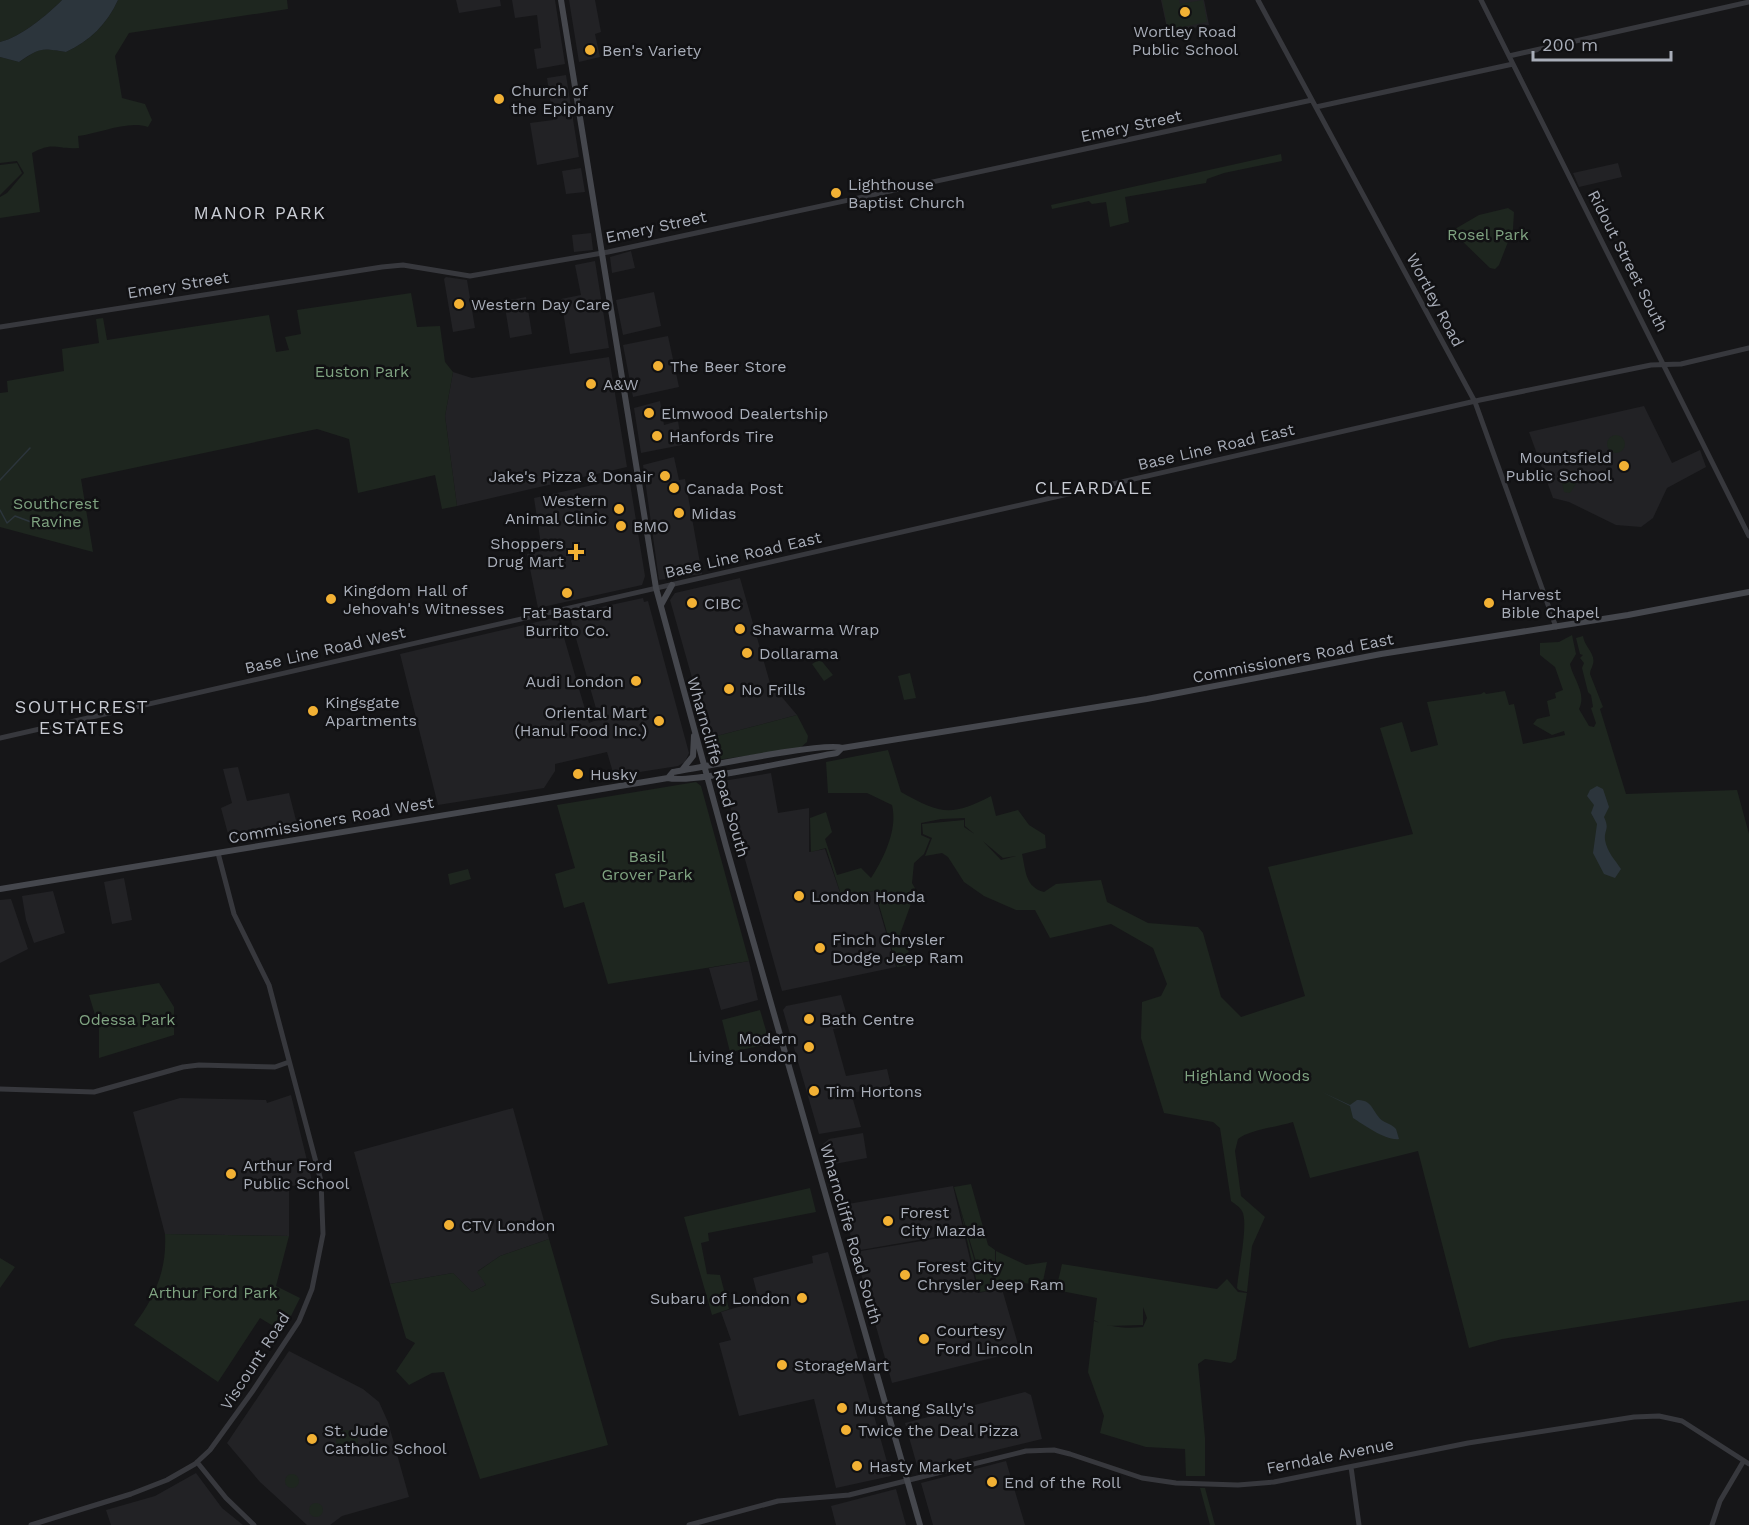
<svg xmlns="http://www.w3.org/2000/svg" width="1749" height="1525" font-family="'Work Sans',sans-serif">
  <style>
    .built { fill: #222225 }
    .green { fill: #1e261f }
    .water { fill: #2c353c }
    .lines { fill: none; stroke-linecap: round; stroke-linejoin: round }
    .stream { stroke: #2c353c; stroke-width: 1.5 }
    .tertiary { stroke: #37383d; stroke-width: 5 }
    .secondary { stroke: #45474d; stroke-width: 6 }
    .poi-dot { fill: #f2b134; stroke: #111113; stroke-width: 2 }
    .labels { text-anchor: middle; dominant-baseline: central; stroke-width: 5; stroke-linejoin: round; paint-order: stroke }
    .poi-label { font-size: 16px; fill: #a8adb8; stroke: #111113; text-anchor: start }
    .street-label { font-size: 16px; fill: #a8adb8; stroke: #111113 }
    .park-label { font-size: 16px; fill: #7fa381; stroke: #111113 }
    .neighbourhood-label { font-size: 18px; letter-spacing: 1.5px; fill: #c9ccd4; stroke: #111113 }
  </style>
  <rect width="100%" height="100%" fill="#161618"/>
  <path class="built" d="M456 0H500L501 6 459 13Z
    M512 0H555L565 64 537 69 534 49 541 48 537 15 515 18Z
    M569 0H595L601 32 595 34 600 57 579 62Z
    M1161 0H1204L1209 25 1168 33Z
    M566 75 579 157 537 165 530 123 553 120 547 78Z
    M1618 163 1622 177 1579 187 1573 173Z
    M581 168 585 192 566 194 562 171Z
    M591 233 593 250 574 252 572 235Z
    M631 251 635 268 612 273 610 257Z
    M595 261 609 348 570 354 561 299 581 295 575 265Z
    M446 277 467 280 475 328 453 332 444 279Z
    M654 292 661 326 623 335 616 300Z
    M526 297 532 334 510 338 504 301Z
    M668 336 679 387 633 397 623 345Z
    M609 357 627 467 457 506 445 416 453 372 472 378Z
    M660 401 664 425 678 421 682 445 641 453 634 408Z
    M1644 406 1672 463 1700 450 1706 467 1667 488 1653 518 1641 527 1616 525 1569 502 1553 498 1529 432Z
    M674 457 679 480 685 479 702 574 659 580 643 465Z
    M629 477 645 576 642 585 538 608 527 554 542 551 534 498Z
    M740 578 770 683 797 715 709 738 670 600 675 593Z
    M643 598 644 602 648 601 689 753 685 762 678 766 614 776 607 752 555 764V771L544 788 438 805 400 654 558 617 589 723 599 719 569 614Z
    M238 767 247 801 289 793 298 828 230 841 221 808 232 803 223 769Z
    M771 773 778 813 809 808V852L825 849 841 895 874 891 896 967 782 991 723 781Z
    M124 878 132 920 112 924 104 882Z
    M53 891 65 933 34 943 26 920 22 896Z
    M11 899 28 949 0 963V900Z
    M749 961 758 1000 721 1010 709 968Z
    M841 995 850 1026 833 1029 846 1076 887 1069 891 1086 851 1093 861 1127 819 1134 783 1010 786 1006Z
    M291 1095 313 1185 289 1186V1236L165 1234 133 1112 180 1098 266 1100 267 1103Z
    M513 1108 549 1239 500 1256 478 1271 486 1285 472 1292 453 1273 390 1284 354 1152Z
    M863 1133 867 1158 829 1165 823 1144 829 1139Z
    M953 1186 964 1232 855 1251 842 1205Z
    M964 1234 978 1293 1002 1289 1020 1351 892 1383 855 1252Z
    M828 1252 891 1476 836 1488 814 1399 739 1416 719 1343 731 1340 721 1312 759 1301 753 1278 813 1263 812 1256Z
    M289 1351 363 1389 379 1402 388 1422 409 1497 342 1516 330 1525H307L260 1482 227 1443Z
    M1025 1392 1031 1395 1042 1439 918 1469 905 1423Z
    M1006 1461 1025 1525H933L921 1483Z
    M196 1473 222 1508 243 1525H111L106 1510 155 1496Z
    M896 1489 906 1525H836L831 1506Z"/>
  <path class="green" d="M0 0H62C47 15 21 37 0 42Z
    M118 0H287L288 9 129 33 115 56 122 98 145 104 152 120 148 127C128 120 101 133 78 136L79 148C56 150 55 141 32 153L40 212 0 218V197L7 193 24 173 17 161 0 163V57L19 62C43 46 40 48 66 52 90 41 107 24 118 0Z
    M1162 0H1179L1180 4 1203 0 1207 22 1168 30Z
    M1281 154 1282 161 1224 173 1207 179 1206 183 1125 197 1129 222 1110 227 1106 202 1092 204 1089 201 1052 209 1051 205Z
    M17 163 22 173 0 195V165Z
    M1508 208 1514 212 1513 229 1499 265 1495 269 1490 268 1458 237 1455 229 1479 215Z
    M411 293 417 327 440 326 445 362 453 372 445 416 457 506 442 509 435 475 358 493 349 439 317 429 81 479 93 552 0 527V393L8 392 7 381 64 371 62 349 99 343 96 319 103 318 107 340 269 315 276 352 289 350 285 337 301 334 297 310Z
    M1607 444a9 9 0 1 1 18 0a9 9 0 1 1-18 0Z
    M1567 471 1579 479 1570 493 1564 492 1561 478Z
    M1572 635 1576 654 1570 664C1573 679 1587 693 1579 709L1589 726 1594 727 1596 723 1591 708 1593 707 1591 695 1588 692 1582 668 1584 663 1580 658 1583 655 1580 654 1576 638 1583 636C1584 646 1596 654 1593 664 1592 668 1590 670 1590 674L1603 707 1600 709 1626 794 1737 790 1749 834V1300L1502 1339 1469 1348 1418 1151 1310 1178 1293 1122C1277 1127 1249 1130 1238 1139L1235 1151 1241 1196 1265 1217 1252 1246 1247 1292 1239 1290 1237 1288C1238 1272 1249 1222 1242 1211 1240 1207 1235 1204 1231 1201L1220 1128 1213 1122 1164 1113 1141 1038 1142 1002 1161 996 1167 984 1153 948 1111 924 1050 938 1035 910H1016L984 896 964 882 948 857 942 853 925 856 932 838 923 834 922 824 964 820V827L979 837 1001 860 1016 856 1003 858 965 826V818L941 819 921 823V835L930 839 924 854 914 863 912 883 916 890 900 934 908 939 909 965 897 967 875 891 841 895 826 848 811 852 810 818 826 812 832 832 825 839 837 875 861 868 871 878C884 858 898 829 892 805L867 793H828L826 762 888 750 901 792C940 814 951 817 991 796L996 816 1018 810 1029 825 1045 835 1046 848 1022 854C1026 871 1025 887 1044 892L1056 884 1101 880 1107 902 1148 923 1198 927 1203 933 1221 997 1241 1017 1305 996 1268 867 1413 834 1380 728 1402 722 1411 752 1438 745 1427 702 1481 694 1484 692 1486 694 1505 691 1509 705 1514 704 1523 744 1565 735 1564 731 1552 735 1533 724 1537 719 1550 716 1547 701 1556 698 1555 693 1563 690 1555 667 1540 655V643L1559 642Z
    M820 659 833 675 824 681 812 664Z
    M910 673 916 698 904 700 898 676Z
    M797 715 808 736 807 742 800 748 717 760 707 756 711 751 709 738Z
    M696 782 701 786 749 961 608 984 584 902 564 908 555 874 575 868 557 805Z
    M468 869 471 879 450 885 448 874Z
    M159 983 174 1007V1035L99 1058V1028L89 995Z
    M760 1010 770 1044 730 1052 722 1020Z
    M971 1184 988 1245 995 1250V1272L977 1265 954 1187Z
    M810 1188 816 1212 708 1233 709 1241 701 1243 707 1274 720 1275 729 1309 712 1315 684 1217Z
    M960 1209 976 1266 996 1273V1251L1026 1265 1047 1262 1042 1286 1007 1280 1005 1289 979 1292Z
    M165 1234 289 1236 276 1286 300 1298 283 1332 260 1318 218 1382 134 1325C155 1297 167 1270 165 1234Z
    M549 1239 608 1445 480 1479 444 1372 432 1373 409 1385 396 1371 415 1343 406 1338 390 1284 453 1273 472 1292 486 1285 477 1272 500 1256Z
    M0 1258 15 1267 0 1288Z
    M1062 1264 1217 1289 1227 1279 1238 1292 1247 1293 1236 1359 1231 1363 1205 1359 1198 1364 1205 1438V1476H1186L1185 1449 1146 1447 1100 1433 1104 1416 1088 1372 1094 1321C1111 1327 1124 1329 1143 1327L1147 1318 1143 1307V1325L1106 1326 1094 1320 1097 1298 1056 1290Z
    M336 1441a11 11 0 1 1 22 0a11 11 0 1 1-22 0Z
    M285 1481a7 7 0 1 1 14 0a7 7 0 1 1-14 0Z
    M1200 1488H1205L1215 1525H1210Z
    M309 1510a7 7 0 1 1 14 0a7 7 0 1 1-14 0Z"/>
  <path class="water" d="M62 0H118C107 24 90 41 66 52 41 48 41 47 19 62L0 57V42C21 37 47 15 62 0Z
    M1597 786 1603 789 1609 807 1604 817C1610 830 1604 829 1605 840 1607 852 1615 860 1621 869L1615 878 1604 874 1593 853 1597 824 1591 813 1594 805 1587 796 1590 790Z
    M1322 1092 1350 1105 1357 1100C1373 1099 1373 1114 1383 1121 1388 1124 1391 1124 1396 1129L1399 1139C1386 1141 1364 1125 1353 1118L1350 1106Z"/>
  <g class="lines">
    <path class="stream" d="M0 480 30 448
      M0 510 7 523 15 516 31 522 75 525"/>
    <path class="tertiary" d="M1258 0 1475 402 1556 627
      M1481 0 1749 536
      M1509 56 1749 2
      M1316 107 1513 64
      M0 327 382 267 403 265 470 276 608 252 1312 100
      M0 738 1480 400 1651 365 1681 364 1749 348
      M0 1089 94 1092 183 1067 199 1065 275 1067 289 1062
      M197 1462 226 1498 254 1525
      M1351 1467 1359 1525
      M31 1525 131 1494 167 1480 195 1464 210 1450 252 1392 299 1321 312 1289 323 1234 321 1181 269 985 234 914 218 853
      M689 1525 778 1501 849 1495 1026 1451 1054 1450 1070 1454 1142 1478 1176 1483 1238 1485 1274 1482 1468 1443 1634 1417 1659 1416 1682 1421 1749 1464
      M1712 1525 1720 1501 1743 1462"/>
    <path class="secondary" d="M561 0 656 588 726 846 920 1525
      M661 605 672 585
      M682 770 693 756 694 736
      M668 778 673 772C699 768 827 741 842 748
      M0 889 668 778C691 784 805 758 837 753L842 748 1147 699 1381 654 1628 615 1749 592"/>
  </g>
  <g class="poi-dot">
    <circle cx="1185" cy="12" r="6"/>
    <circle cx="590" cy="50" r="6"/>
    <circle cx="499" cy="99" r="6"/>
    <circle cx="836" cy="193" r="6"/>
    <circle cx="459" cy="304" r="6"/>
    <circle cx="658" cy="366" r="6"/>
    <circle cx="591" cy="384" r="6"/>
    <circle cx="649" cy="413" r="6"/>
    <circle cx="657" cy="436" r="6"/>
    <circle cx="1624" cy="466" r="6"/>
    <circle cx="665" cy="476" r="6"/>
    <circle cx="674" cy="488" r="6"/>
    <circle cx="619" cy="509" r="6"/>
    <circle cx="679" cy="513" r="6"/>
    <circle cx="621" cy="526" r="6"/>
    <path d="M573 543h6v6h6v6h-6v6h-6v-6h-6v-6h6z"/>
    <circle cx="567" cy="593" r="6"/>
    <circle cx="331" cy="599" r="6"/>
    <circle cx="692" cy="603" r="6"/>
    <circle cx="1489" cy="603" r="6"/>
    <circle cx="740" cy="629" r="6"/>
    <circle cx="747" cy="653" r="6"/>
    <circle cx="636" cy="681" r="6"/>
    <circle cx="729" cy="689" r="6"/>
    <circle cx="313" cy="711" r="6"/>
    <circle cx="659" cy="721" r="6"/>
    <circle cx="578" cy="774" r="6"/>
    <circle cx="799" cy="896" r="6"/>
    <circle cx="820" cy="948" r="6"/>
    <circle cx="809" cy="1019" r="6"/>
    <circle cx="809" cy="1047" r="6"/>
    <circle cx="814" cy="1091" r="6"/>
    <circle cx="231" cy="1174" r="6"/>
    <circle cx="888" cy="1221" r="6"/>
    <circle cx="449" cy="1225" r="6"/>
    <circle cx="905" cy="1275" r="6"/>
    <circle cx="802" cy="1298" r="6"/>
    <circle cx="924" cy="1339" r="6"/>
    <circle cx="782" cy="1365" r="6"/>
    <circle cx="842" cy="1408" r="6"/>
    <circle cx="846" cy="1430" r="6"/>
    <circle cx="312" cy="1439" r="6"/>
    <circle cx="857" cy="1466" r="6"/>
    <circle cx="992" cy="1482" r="6"/>
  </g>
  <g class="labels">
    <g class="poi-label">
      <text x="1185" y="31" text-anchor="middle">Wortley Road<tspan x="1185" dy="18">Public School</tspan></text>
      <text x="602" y="50">Ben's Variety</text>
      <text x="511" y="90">Church of<tspan x="511" dy="18">the Epiphany</tspan></text>
      <text x="848" y="184">Lighthouse<tspan x="848" dy="18">Baptist Church</tspan></text>
      <text x="471" y="304">Western Day Care</text>
      <text x="670" y="366">The Beer Store</text>
      <text x="603" y="384">A&amp;W</text>
      <text x="661" y="413">Elmwood Dealertship</text>
      <text x="669" y="436">Hanfords Tire</text>
      <text x="1612" y="457" text-anchor="end">Mountsfield<tspan x="1612" dy="18">Public School</tspan></text>
      <text x="653" y="476" text-anchor="end">Jake's Pizza &amp; Donair</text>
      <text x="686" y="488">Canada Post</text>
      <text x="607" y="500" text-anchor="end">Western<tspan x="607" dy="18">Animal Clinic</tspan></text>
      <text x="691" y="513">Midas</text>
      <text x="633" y="526">BMO</text>
      <text x="564" y="543" text-anchor="end">Shoppers<tspan x="564" dy="18">Drug Mart</tspan></text>
      <text x="343" y="590">Kingdom Hall of<tspan x="343" dy="18">Jehovah's Witnesses</tspan></text>
      <text x="1501" y="594">Harvest<tspan x="1501" dy="18">Bible Chapel</tspan></text>
      <text x="704" y="603">CIBC</text>
      <text x="567" y="612" text-anchor="middle">Fat Bastard<tspan x="567" dy="18">Burrito Co.</tspan></text>
      <text x="752" y="629">Shawarma Wrap</text>
      <text x="759" y="653">Dollarama</text>
      <text x="624" y="681" text-anchor="end">Audi London</text>
      <text x="741" y="689">No Frills</text>
      <text x="325" y="702">Kingsgate<tspan x="325" dy="18">Apartments</tspan></text>
      <text x="647" y="712" text-anchor="end">Oriental Mart<tspan x="647" dy="18">(Hanul Food Inc.)</tspan></text>
      <text x="590" y="774">Husky</text>
      <text x="811" y="896">London Honda</text>
      <text x="832" y="939">Finch Chrysler<tspan x="832" dy="18">Dodge Jeep Ram</tspan></text>
      <text x="821" y="1019">Bath Centre</text>
      <text x="797" y="1038" text-anchor="end">Modern<tspan x="797" dy="18">Living London</tspan></text>
      <text x="826" y="1091">Tim Hortons</text>
      <text x="243" y="1165">Arthur Ford<tspan x="243" dy="18">Public School</tspan></text>
      <text x="900" y="1212">Forest<tspan x="900" dy="18">City Mazda</tspan></text>
      <text x="461" y="1225">CTV London</text>
      <text x="917" y="1266">Forest City<tspan x="917" dy="18">Chrysler Jeep Ram</tspan></text>
      <text x="790" y="1298" text-anchor="end">Subaru of London</text>
      <text x="936" y="1330">Courtesy<tspan x="936" dy="18">Ford Lincoln</tspan></text>
      <text x="794" y="1365">StorageMart</text>
      <text x="854" y="1408">Mustang Sally's</text>
      <text x="324" y="1430">St. Jude<tspan x="324" dy="18">Catholic School</tspan></text>
      <text x="858" y="1430">Twice the Deal Pizza</text>
      <text x="869" y="1466">Hasty Market</text>
      <text x="1004" y="1482">End of the Roll</text>
    </g>
    <g class="street-label">
      <text transform="translate(1131 126) rotate(-12)">Emery Street</text>
      <text transform="translate(656 227) rotate(-12)">Emery Street</text>
      <text transform="translate(1628 261) rotate(63)">Ridout Street South</text>
      <text transform="translate(178 285) rotate(-9)">Emery Street</text>
      <text transform="translate(1435 300) rotate(62)">Wortley Road</text>
      <text transform="translate(1216 447) rotate(-13)">Base Line Road East</text>
      <text transform="translate(743 555) rotate(-13)">Base Line Road East</text>
      <text transform="translate(325 650) rotate(-13)">Base Line Road West</text>
      <text transform="translate(1293 658) rotate(-11)">Commissioners Road East</text>
      <text transform="translate(718 767) rotate(74)">Wharncliffe Road South</text>
      <text transform="translate(331 820) rotate(-10)">Commissioners Road West</text>
      <text transform="translate(851 1234) rotate(74)">Wharncliffe Road South</text>
      <text transform="translate(255 1361) rotate(-57)">Viscount Road</text>
      <text transform="translate(1330 1456) rotate(-11)">Ferndale Avenue</text>
    </g>
    <g class="park-label">
      <text x="1488" y="234">Rosel Park</text>
      <text x="362" y="371">Euston Park</text>
      <text x="56" y="503">Southcrest<tspan x="56" dy="18">Ravine</tspan></text>
      <text x="647" y="856">Basil<tspan x="647" dy="18">Grover Park</tspan></text>
      <text x="127" y="1019">Odessa Park</text>
      <text x="1247" y="1075">Highland Woods</text>
      <text x="213" y="1292">Arthur Ford Park</text>
    </g>
    <g class="neighbourhood-label">
      <text x="260" y="212">MANOR PARK</text>
      <text x="1094" y="487">CLEARDALE</text>
      <text x="82" y="706">SOUTHCREST<tspan x="82" dy="21">ESTATES</tspan></text>
    </g>
  </g>
  <path d="M1533 51v9h138v-9" fill="none" stroke="#a8adb8" stroke-width="3"/>
  <text x="1542" y="51" font-size="18" fill="#a8adb8" stroke="#111113" stroke-width="4.5" paint-order="stroke">200 m</text>
</svg>
